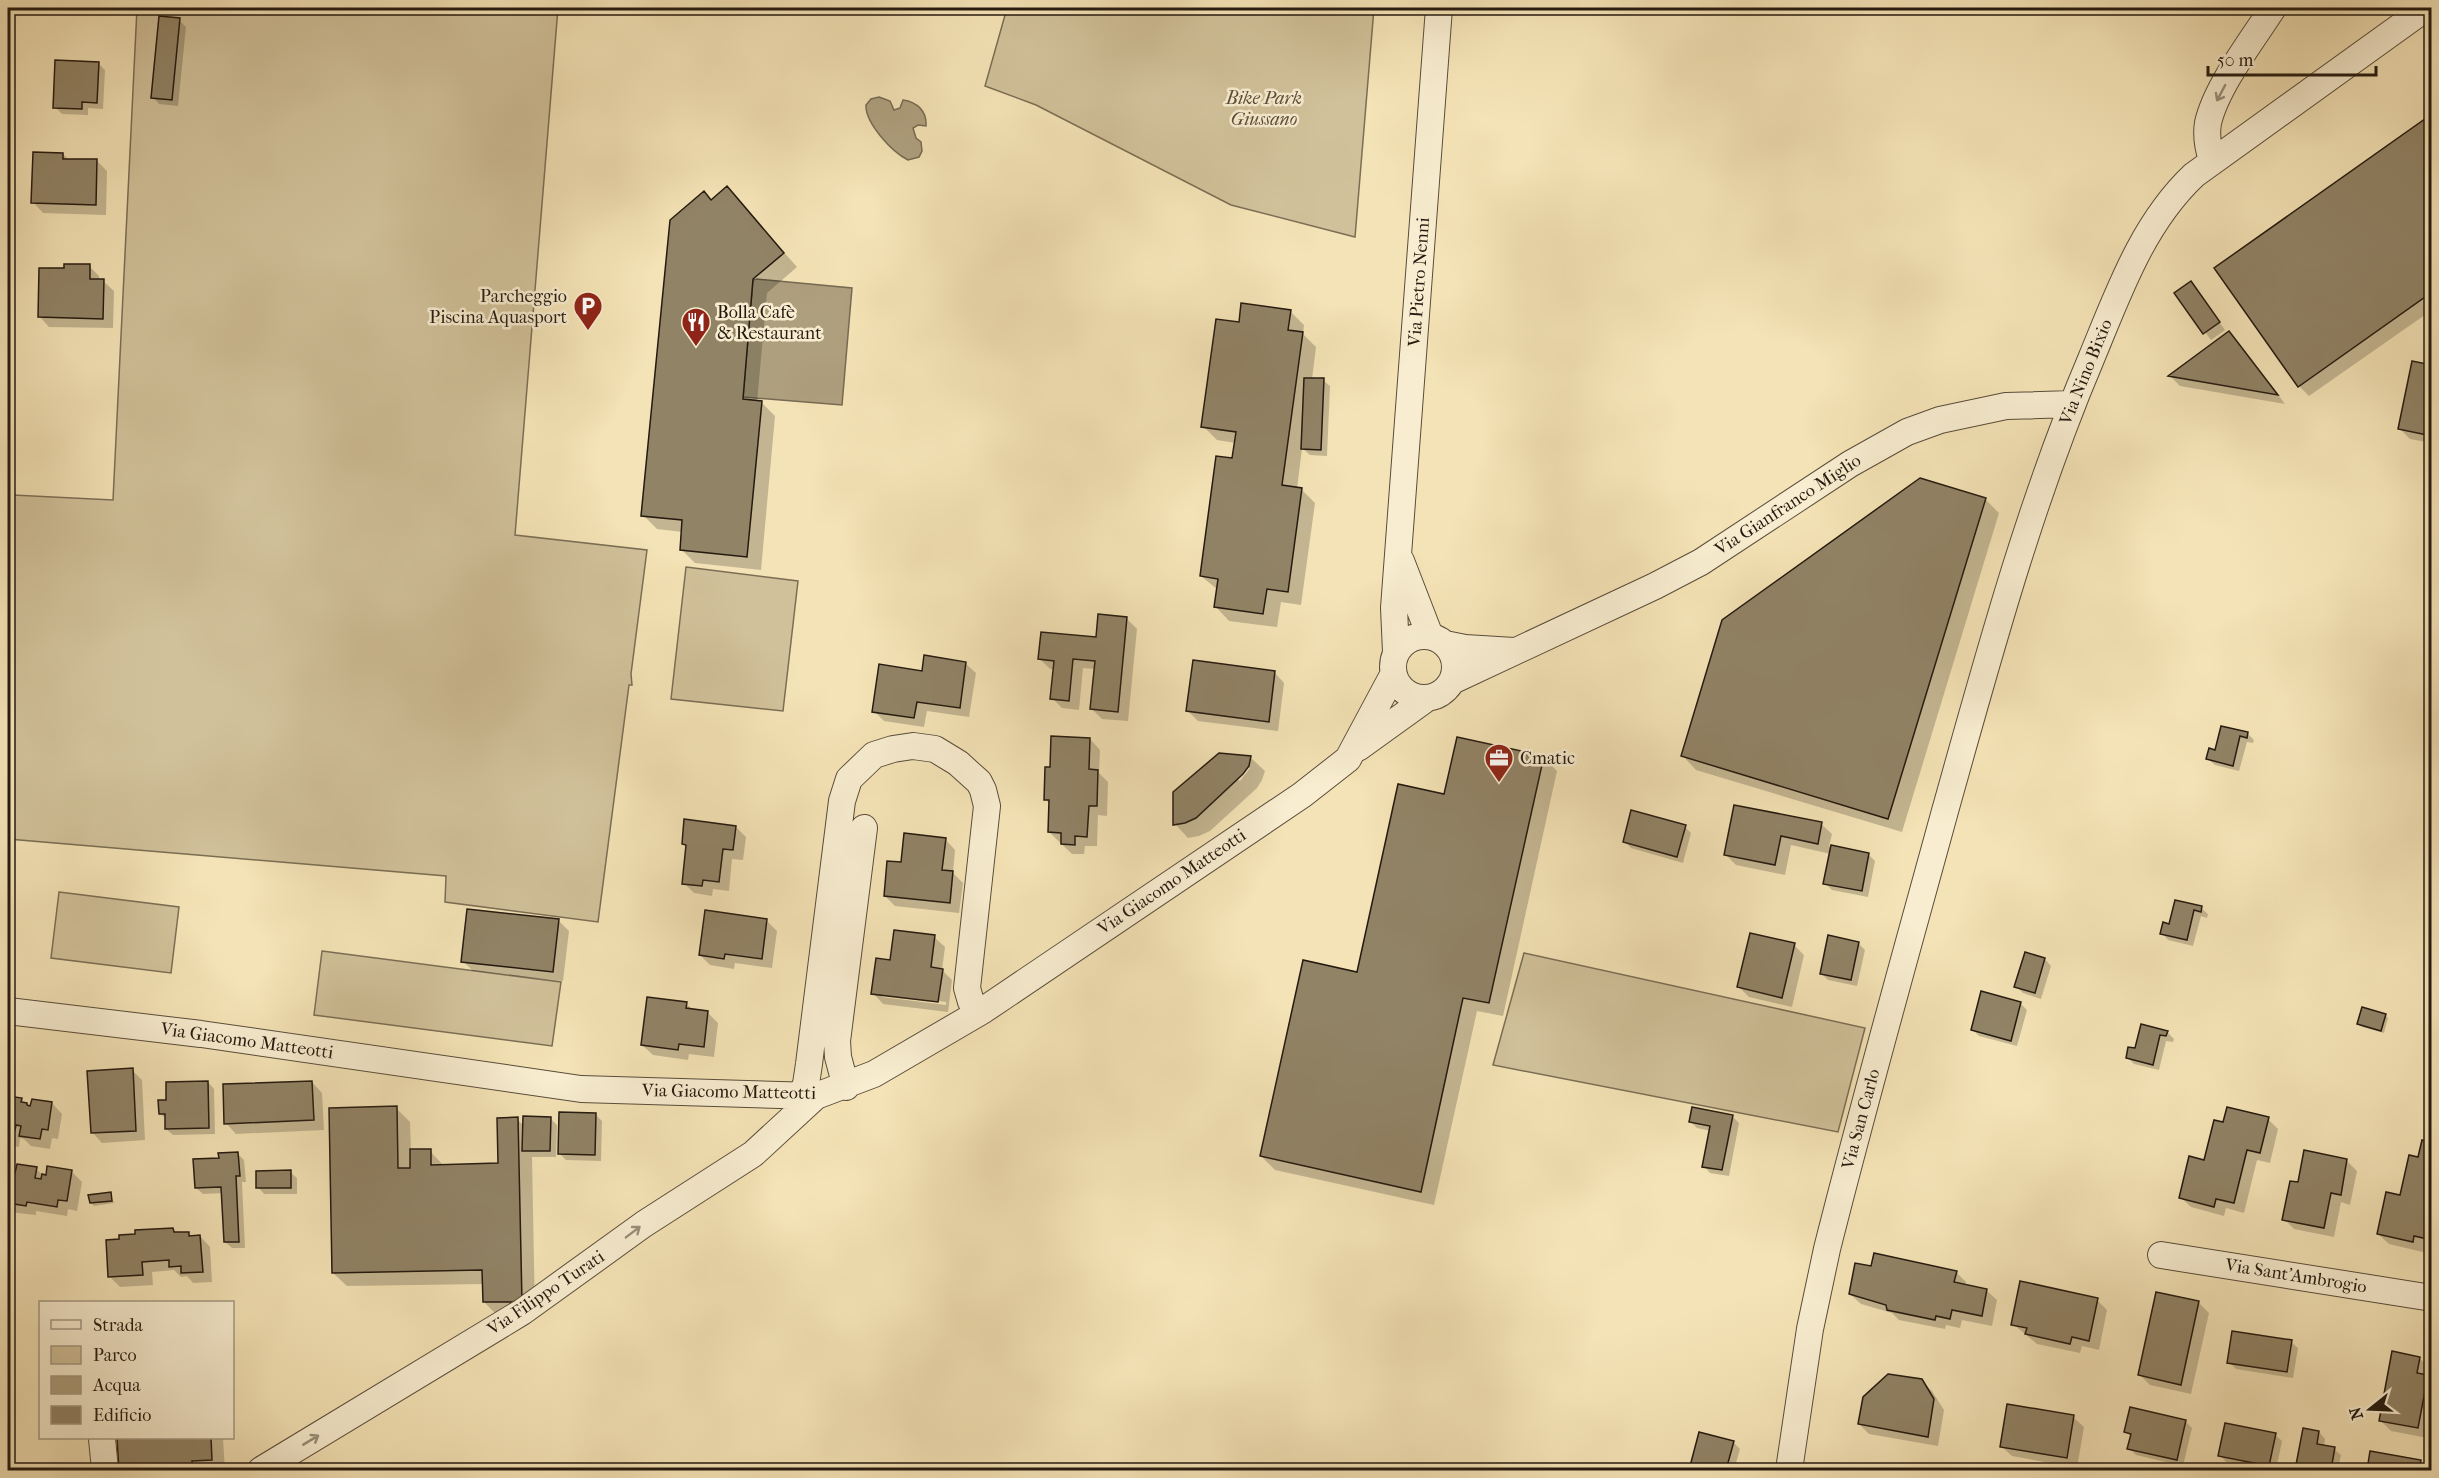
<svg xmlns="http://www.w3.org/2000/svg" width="2439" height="1478" font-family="'IM FELL French Canon',serif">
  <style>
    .green { fill: #d1c19a; stroke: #7b6e55; stroke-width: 1.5 }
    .water { fill: #ae9f7e; stroke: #776a52; stroke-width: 1.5 }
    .shadow { fill: #0003; fill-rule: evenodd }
    .building { fill: #918366; stroke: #251a10; stroke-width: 1.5 }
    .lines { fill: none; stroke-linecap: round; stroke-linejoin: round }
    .street-casing { stroke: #594c3a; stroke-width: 28 }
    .street { stroke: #f8edd0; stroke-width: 26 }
    .oneway { stroke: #998e7a }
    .labels { text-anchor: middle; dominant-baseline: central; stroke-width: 5; stroke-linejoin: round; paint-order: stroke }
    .park-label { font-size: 18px; font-style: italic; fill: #594c39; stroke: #f8edd0 }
    .street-label { font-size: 18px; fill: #251a10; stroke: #f8edd0 }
    .poi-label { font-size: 18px; fill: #251a10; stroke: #f8edd0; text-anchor: start }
  </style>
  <rect width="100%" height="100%" fill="#f4e3b6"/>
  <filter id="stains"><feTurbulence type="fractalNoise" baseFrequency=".00333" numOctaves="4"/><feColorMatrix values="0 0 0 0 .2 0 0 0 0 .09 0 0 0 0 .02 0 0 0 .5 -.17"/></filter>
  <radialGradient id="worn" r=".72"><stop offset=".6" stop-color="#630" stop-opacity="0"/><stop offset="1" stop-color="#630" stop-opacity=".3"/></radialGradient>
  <path class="green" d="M137 8H558L515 535 647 550 631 674 632 685H629L598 922 445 902 446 876 8 839V567L13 495 113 500Z
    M1007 8H1374L1355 237 1231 205 1036 105 985 86Z
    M686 567 798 581 783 711 671 699Z
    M59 892 179 907 171 973 51 958Z
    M322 951 561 982 552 1046 314 1015Z
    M1524 953 1865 1028 1838 1132 1493 1065Z"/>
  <path class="water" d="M879 97 890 101 894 110 900 108 903 100C917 102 927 111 926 126L918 125 913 128 916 138 921 142 922 151 919 157 908 160C892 152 865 123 866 105L871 99Z
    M757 279 852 288 842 405 743 397 753 280Z"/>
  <path class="shadow" d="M179 20 186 27 178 106 159 104 153 97Z
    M98 63 105 70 103 109 88 108V115L62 114 55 107Z
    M2432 116V310L2309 396 2299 386Z
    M63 154 69 160 97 161 107 171 106 215 43 213 33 202Z
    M727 188 797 267 767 293 757 402H761L775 416 761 570 695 563 681 549 683 532 657 529 643 515 712 201Z
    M89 266 99 276V281H103L114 291 113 328 49 327 39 316 66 270Z
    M2191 283 2225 330 2211 340 2176 293Z
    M1290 311 1304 325 1303 334 1316 347 1312 379 1323 380 1330 386 1327 456 1310 455 1302 448 1297 489H1301L1315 503 1301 605 1281 602 1277 627 1229 621 1216 607 1218 590 1201 576 1234 460 1236 443 1217 440 1203 426 1240 323Z
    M2228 333 2239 343 2285 404 2180 386 2170 376Z
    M2432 366V443L2410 439 2400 429Z
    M1985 499 1999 513 1902 832 1696 770 1683 756Z
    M1127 619 1137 629 1128 721 1102 719 1091 708 1095 669 1083 668 1079 710 1062 708 1052 698 1054 669H1050L1040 659 1097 639Z
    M965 663 976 673 969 717 927 711 924 727 884 721 874 711 923 673Z
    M1274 672 1284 683 1278 731 1198 721 1188 711Z
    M2222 727 2247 733 2254 740 2253 743 2247 742 2239 771 2215 765 2208 759 2216 751Z
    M1090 739 1100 750 1099 773 1108 782 1107 816 1098 815 1097 846H1085L1084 854H1072L1049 832 1050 804 1045 799 1051 769Z
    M1219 755 1251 758 1265 771 1262 780 1257 788 1210 831 1199 836 1188 838 1175 824ZM1246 768H1250L1240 781 1238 780Z
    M1543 757 1557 771 1503 1016 1477 1011 1434 1205 1275 1170 1261 1156 1358 974 1446 796Z
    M1735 806 1821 824 1832 834 1829 846 1868 854 1875 861 1868 897 1832 890 1825 883 1831 854 1791 845 1785 875 1736 865 1726 855Z
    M736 827 746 837 743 860 732 859 729 891 713 889 712 896 694 893 684 883 688 848 683 843Z
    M1685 827 1691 833 1683 863 1631 848 1624 841Z
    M945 839 955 850 953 873 963 883 959 913 895 906 885 896 903 864Z
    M2176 902 2201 908 2208 914 2207 918 2201 916 2193 946 2168 940 2162 933 2170 926Z
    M558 920 569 931 563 981 473 971 463 961Z
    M766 920 777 931 772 968 735 963 734 969 710 965 700 955Z
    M934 937 945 947 942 970 952 980 948 1012 883 1004 873 993 892 961ZM882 994 946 1002V1005L882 997Z
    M1858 943 1865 950 1857 986 1828 980 1821 973Z
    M1794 945 1804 955 1792 1007 1749 997 1739 987Z
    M2045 959 2051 966 2041 999 2023 993 2016 986Z
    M686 1003 693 1011 708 1013 718 1023 714 1057 689 1054 688 1060 653 1055 642 1045Z
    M2020 1003 2027 1010 2017 1046 1979 1036 1972 1029Z
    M2385 1015 2388 1018 2384 1033 2362 1027 2359 1024Z
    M2142 1026 2167 1032 2174 1039 2173 1042 2166 1041 2159 1070 2134 1064 2127 1057 2136 1050Z
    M132 1070 142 1080 145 1140 102 1143 92 1132Z
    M208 1082 214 1089 215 1134 173 1135 166 1129V1119L160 1113 168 1101Z
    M312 1082 322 1093 324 1130 236 1134 226 1123Z
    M8 1097 21 1099 31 1109 52 1103 62 1114 58 1139 52 1138 50 1149 31 1146 24 1139 20 1138 19 1147 8 1145Z
    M396 1108 410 1122 411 1151H430L444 1166 500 1165 517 1119 524 1126 550 1118 557 1125 556 1157H532L535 1315 498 1316 484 1302V1284L347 1286 333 1273Z
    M596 1115 602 1121 601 1161 566 1160 559 1153Z
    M1732 1116 1739 1123 1729 1176 1710 1173 1704 1166 1711 1131 1697 1128 1690 1121Z
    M2268 1119 2278 1129 2270 1163 2257 1160 2244 1213 2226 1208 2224 1216 2191 1207 2180 1197 2205 1162 2224 1124Z
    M2432 1144V1247L2425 1246 2423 1252 2389 1244 2378 1234 2402 1196 2420 1158Z
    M238 1154 244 1160 246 1182H242L245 1248H232L225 1242 223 1193 203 1194 196 1188 220 1159Z
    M2346 1160 2357 1171 2350 1205 2341 1202 2334 1237 2294 1229 2284 1219 2299 1184Z
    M36 1169 44 1176 71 1171 82 1182 77 1211 68 1209 67 1216 36 1211V1215L8 1212V1171L17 1175Z
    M290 1172 297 1178V1194H264L258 1187Z
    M110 1194 114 1203 94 1206 91 1203Z
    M173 1229 177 1234 188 1233 192 1237 200 1236 210 1247 212 1282 193 1283 187 1276 181 1277 174 1270 152 1272 153 1285 120 1287 110 1277Z
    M1956 1272 1966 1282 1965 1286 1986 1290 1997 1300 1992 1326 1962 1320 1960 1328 1946 1325 1945 1329 1899 1320 1892 1313 1861 1304 1850 1294Z
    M2097 1300 2107 1310 2099 1350 2082 1346 2080 1353 2037 1344 2013 1324Z
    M2199 1303 2209 1313 2191 1394 2150 1385 2140 1375Z
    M2291 1342 2298 1348 2293 1378 2236 1369 2229 1362Z
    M2419 1358 2430 1368 2428 1377 2432 1380V1421L2428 1438 2391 1431 2380 1420Z
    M1921 1381 1932 1391 1944 1410 1938 1446 1869 1434 1859 1424Z
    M2073 1417 2084 1427 2077 1468 2012 1456 2001 1446Z
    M2185 1421 2192 1428 2183 1466 2136 1455 2129 1448 2132 1437 2126 1432Z
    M2304 1430 2319 1432 2325 1439 2324 1447 2334 1449 2341 1455 2338 1470H2296Z
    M1700 1434 1733 1442 1740 1449 1734 1470H1690Z
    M2275 1435 2282 1441 2276 1470 2226 1462 2220 1455Z
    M118 1438H223L225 1470H120Z
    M2372 1452 2420 1462 2427 1470H2368Z"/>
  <path class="building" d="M159 16 180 18 172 100 151 98Z
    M55 60 99 62 97 103 82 102V109L53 108Z
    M2432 114V292L2298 387 2214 268Z
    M33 152 63 153V159H97L96 205 31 203Z
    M727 186 784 253 753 279 743 399 762 401 747 557 680 550 682 520 641 516 670 220 704 191 711 200Z
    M64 264H90V279H104L103 319 38 317 39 268H64Z
    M2191 281 2220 322 2203 334 2174 293Z
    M1241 303 1291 310 1288 330 1303 332 1282 485 1302 488 1288 592 1267 589 1263 614 1214 607 1218 579 1200 576 1216 456 1232 458 1236 432 1201 427 1216 319 1239 322Z
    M2229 331 2278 395 2168 376Z
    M2412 361 2432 365V436L2398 429Z
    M1304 378H1324L1321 450 1301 449Z
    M1920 478 1986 498 1888 819 1681 756 1722 620Z
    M1098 614 1127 617 1118 712 1090 709 1095 661 1073 659 1069 701 1050 699 1054 661 1038 659 1041 632 1096 637Z
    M924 655 966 662 960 708 917 702 914 718 872 712 879 664 922 671Z
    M1193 660 1275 671 1269 722 1186 711Z
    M2221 726 2248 732 2247 738 2240 736 2233 766 2206 759 2209 748 2215 750Z
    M1051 736 1090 738 1089 769 1098 770 1097 806H1089L1087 837 1075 836V845L1061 844V833L1048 832 1049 800H1044L1045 767H1050Z
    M1457 737 1544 756 1489 1003 1463 998 1421 1192 1260 1156 1303 960 1357 972 1398 784 1444 794Z
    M1219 753 1251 756 1249 766 1243 774 1196 818 1185 823 1173 825V792Z
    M1734 805 1822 822 1818 844 1781 836 1775 865 1724 855Z
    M1631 810 1686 825 1677 857 1623 842Z
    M684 819 736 826 733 850 723 849 719 882 703 880 702 886 682 884 686 845 682 844Z
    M904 833 946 838 942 870 953 871 950 903 884 896 887 861 901 862Z
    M1831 845 1869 853 1862 891 1823 884Z
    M2175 900 2202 906 2201 912 2194 910 2187 940 2160 934 2163 922 2169 924Z
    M467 909 559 919 553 972 461 962Z
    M705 910 767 919 762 959 725 954 724 959 699 955Z
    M894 930 935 935 931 967 943 969 938 1002 871 994 876 958 890 960Z
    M1750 933 1795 943 1782 998 1737 987Z
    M1828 935 1859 942 1851 980 1820 974Z
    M2025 952 2045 958 2035 993 2014 987Z
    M1981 991 2021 1002 2011 1041 1971 1030Z
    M647 997 687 1002 686 1008 708 1011 704 1047 679 1044 678 1050 641 1045Z
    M2362 1007 2386 1014 2381 1031 2357 1024Z
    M2141 1024 2168 1031 2166 1036 2160 1035 2153 1065 2126 1058 2128 1047 2135 1048Z
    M133 1068 136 1131 91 1133 87 1071Z
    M208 1081 209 1128 165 1129V1114H159L158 1100H166V1082Z
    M312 1081 314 1120 224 1124 223 1084Z
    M8 1096 22 1098 21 1102 27 1103V1105L30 1106 32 1099 52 1102 48 1130 42 1129 40 1139 19 1136 21 1126 16 1125 15 1130 10 1129 8 1137Z
    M397 1106 398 1168H410V1149H431V1165L498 1163 497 1118 518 1117 522 1302H483L482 1270 332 1273 329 1108Z
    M1692 1107 1733 1115 1722 1170 1702 1167 1710 1126 1689 1122Z
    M2227 1107 2269 1117 2260 1153 2247 1150 2234 1203 2216 1199 2214 1207 2179 1198 2189 1156 2204 1160 2214 1120 2223 1122Z
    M559 1112 596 1113 595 1155 558 1154Z
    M523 1116 551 1117 550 1151H522Z
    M2422 1140 2432 1142V1240L2414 1236 2413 1242 2377 1234 2386 1192 2400 1195 2409 1155 2418 1157Z
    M2304 1150 2347 1159 2341 1195 2331 1193 2324 1228 2282 1220 2290 1181 2298 1182Z
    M238 1152 240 1176H236L239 1242H224L221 1187 195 1188 193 1159 219 1158 218 1153Z
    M17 1164 37 1167 35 1178 41 1179 42 1174 46 1175 47 1166 72 1170 67 1201 58 1200 57 1207 27 1202 26 1206 8 1203V1172L15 1173Z
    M291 1170V1188H256V1171Z
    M111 1192 112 1201 90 1203 88 1195Z
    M173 1228 174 1232H189V1236L200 1235 203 1272 181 1273V1266L169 1267V1260L142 1262 143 1275 108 1277 106 1240 119 1239V1235L135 1234V1230Z
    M1874 1253 1957 1271 1954 1282 1987 1289 1982 1316 1952 1310 1950 1319 1936 1316 1935 1320 1887 1310 1886 1305 1849 1294 1855 1263 1871 1266Z
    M2020 1281 2098 1298 2089 1341 2072 1337 2070 1344 2025 1334 2027 1328 2011 1325Z
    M2156 1292 2199 1301 2181 1385 2138 1375Z
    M2232 1331 2292 1340 2287 1372 2227 1363Z
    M2392 1351 2420 1357 2417 1373 2428 1375 2418 1428 2379 1421Z
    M1888 1374 1922 1379 1934 1399 1928 1437 1858 1424 1863 1397Z
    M2007 1404 2074 1415 2067 1458 2000 1447Z
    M2130 1407 2186 1420 2177 1460 2127 1449 2131 1434 2124 1432Z
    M2225 1423 2276 1433 2269 1466 2218 1456Z
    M2303 1428 2319 1431 2317 1444 2335 1447 2331 1470H2295Z
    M1699 1432 1734 1441 1726 1470H1689Z
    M117 1438H211L212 1460 192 1461 193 1470H119Z
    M2370 1451 2421 1460 2419 1470H2367Z"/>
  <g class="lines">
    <g class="street-casing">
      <path id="street" d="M2212 160C2208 148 2206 135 2208 123 2216 87 2253 39 2273 8
        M1401 561 1430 636
        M1393 667a31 31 0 1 1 62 0a31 31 0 1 1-62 0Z
        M1445 644 1465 648 1514 651
        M1396 652 1394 608 1439 8
        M1452 681 1655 586 1701 562 1850 464 1907 432 1940 420 2006 406 2072 404
        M1358 748 1426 699
        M8 1011 201 1034 581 1089 816 1096 874 1074 982 1011 1302 795 1348 759 1393 675
        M846 1087 838 1057 837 1041 864 828
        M801 1096 806 1084 809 1064 842 801 849 779 874 755 893 749 913 746 935 749 958 763 979 782 983 790 987 806 967 988 971 1002 982 1011
        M2161 1255 2432 1298
        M102 1439 105 1470
        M261 1470 522 1312 644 1224 753 1154 816 1096
        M1789 1470 1810 1329 1827 1249C1864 1102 1905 957 1945 811 1988 658 2029 505 2091 359 2118 294 2142 224 2194 175L2426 8"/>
    </g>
    <use href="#street" class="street"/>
  </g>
  <defs><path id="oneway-shaft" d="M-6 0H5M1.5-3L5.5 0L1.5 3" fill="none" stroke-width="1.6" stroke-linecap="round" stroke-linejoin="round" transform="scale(1.5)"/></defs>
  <g class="oneway">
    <use href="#oneway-shaft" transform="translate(2221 93) rotate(118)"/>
    <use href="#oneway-shaft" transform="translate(633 1232) rotate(-37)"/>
    <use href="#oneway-shaft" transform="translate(311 1440) rotate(-31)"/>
  </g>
  <defs>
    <g id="parking-pin" transform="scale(1.5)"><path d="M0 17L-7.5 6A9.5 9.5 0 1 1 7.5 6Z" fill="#8f2418" stroke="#f8edd0"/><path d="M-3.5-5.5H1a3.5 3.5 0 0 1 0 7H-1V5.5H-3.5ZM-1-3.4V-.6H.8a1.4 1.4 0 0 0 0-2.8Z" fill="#fff"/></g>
    <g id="restaurant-pin" transform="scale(1.5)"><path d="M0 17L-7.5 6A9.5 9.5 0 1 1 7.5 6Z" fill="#8f2418" stroke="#f8edd0"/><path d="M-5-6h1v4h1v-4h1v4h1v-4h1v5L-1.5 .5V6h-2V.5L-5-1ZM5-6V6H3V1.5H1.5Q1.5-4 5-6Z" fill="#fff"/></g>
    <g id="office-pin" transform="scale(1.5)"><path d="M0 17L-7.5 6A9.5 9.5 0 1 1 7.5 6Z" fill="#8f2418" stroke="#f8edd0"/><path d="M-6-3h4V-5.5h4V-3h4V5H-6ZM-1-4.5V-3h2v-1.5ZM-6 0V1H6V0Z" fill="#fff"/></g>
  </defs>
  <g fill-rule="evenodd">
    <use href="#parking-pin" x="588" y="306"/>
    <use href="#restaurant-pin" x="696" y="322"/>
    <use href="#office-pin" x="1499" y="758"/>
  </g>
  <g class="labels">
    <g class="park-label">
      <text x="1264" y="98">Bike Park<tspan x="1264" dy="21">Giussano</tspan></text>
    </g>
    <g class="street-label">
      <text transform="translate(1419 282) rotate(-86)">Via Pietro Nenni</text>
      <text transform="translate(2086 372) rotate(-68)">Via Nino Bixio</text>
      <text transform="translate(1788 505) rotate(-33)">Via Gianfranco Miglio</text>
      <text transform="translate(1172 882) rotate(-34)">Via Giacomo Matteotti</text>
      <text transform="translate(247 1041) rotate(8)">Via Giacomo Matteotti</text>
      <text transform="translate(729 1092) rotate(1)">Via Giacomo Matteotti</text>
      <text transform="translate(1861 1119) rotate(-75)">Via San Carlo</text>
      <text transform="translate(2296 1276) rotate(9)">Via Sant'Ambrogio</text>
      <text transform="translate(546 1293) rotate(-34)">Via Filippo Turati</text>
    </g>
    <g class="poi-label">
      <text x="567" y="296" text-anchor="end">Parcheggio<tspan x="567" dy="21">Piscina Aquasport</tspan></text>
      <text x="717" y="312">Bolla Cafè<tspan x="717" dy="21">&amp; Restaurant</tspan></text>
      <text x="1520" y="758">Cmatic</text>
    </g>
  </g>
  <rect width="2439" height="1478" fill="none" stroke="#f4e3b6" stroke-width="30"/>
  <rect x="9" y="9" width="2421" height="1460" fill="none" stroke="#251a10" stroke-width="3"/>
  <rect x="15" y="15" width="2409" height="1448" fill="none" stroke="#251a10" stroke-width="1.5"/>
  <rect x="39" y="1301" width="195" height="138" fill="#f8edd0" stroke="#a49983" stroke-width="1.5"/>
  <rect x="51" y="1320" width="30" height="9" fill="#f8edd0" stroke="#a49983" stroke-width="1.5"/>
  <text x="93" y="1331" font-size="18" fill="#251a10">Strada</text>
  <rect x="51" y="1346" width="30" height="18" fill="#d1c19a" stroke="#a49983" stroke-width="1.5"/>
  <text x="93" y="1361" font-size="18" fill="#251a10">Parco</text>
  <rect x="51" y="1376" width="30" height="18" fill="#ae9f7e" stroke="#a49983" stroke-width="1.5"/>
  <text x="93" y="1391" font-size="18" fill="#251a10">Acqua</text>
  <rect x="51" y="1406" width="30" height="18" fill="#918366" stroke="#a49983" stroke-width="1.5"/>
  <text x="93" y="1421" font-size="18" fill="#251a10">Edificio</text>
  <g transform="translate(2370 1409) rotate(252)" stroke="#f8edd0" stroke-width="4.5" paint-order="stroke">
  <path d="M0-4.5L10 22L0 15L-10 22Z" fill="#251a10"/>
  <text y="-9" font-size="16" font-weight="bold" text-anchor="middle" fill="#251a10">N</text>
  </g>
  <path d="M2208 66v9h168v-9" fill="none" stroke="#251a10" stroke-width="3"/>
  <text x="2217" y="66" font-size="18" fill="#251a10" stroke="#f8edd0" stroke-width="4.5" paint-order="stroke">50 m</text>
  <rect width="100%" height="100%" filter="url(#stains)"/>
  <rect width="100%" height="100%" fill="url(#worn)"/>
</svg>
